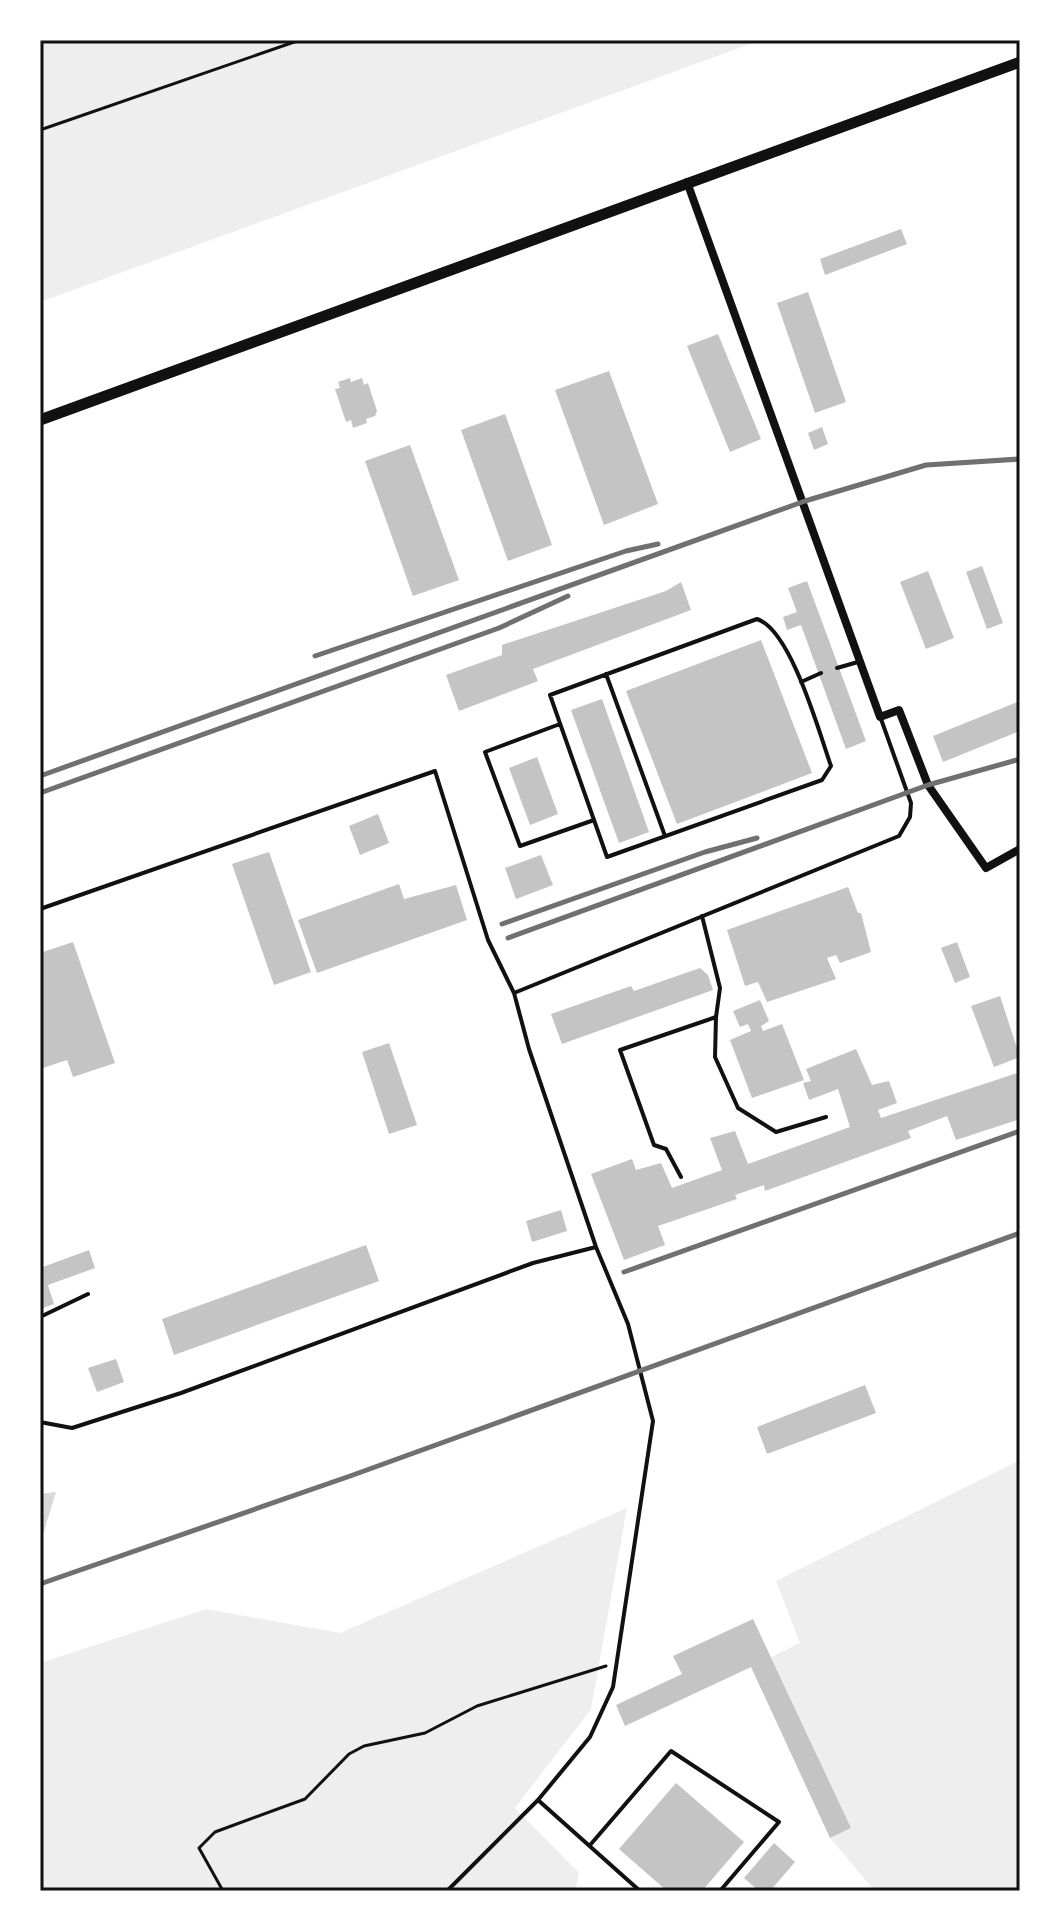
<svg xmlns="http://www.w3.org/2000/svg" width="1060" height="1931" font-family="'DM Sans',sans-serif">
  <style>
    .green { fill: #eee }
    .water { fill: #d9d9d9 }
    .building { fill: #c4c4c4 }
    .lines { fill: none; stroke-linecap: round; stroke-linejoin: round }
    .path { stroke: #111; stroke-width: 3 }
    .service { stroke: #111; stroke-width: 4 }
    .minor { stroke: #111; stroke-width: 8 }
    .secondary { stroke: #111; stroke-width: 11 }
    .rail { stroke: #707070; stroke-width: 5 }
    .neatline { fill: none; stroke: #111; stroke-width: 3 }
  </style>
  <rect width="100%" height="100%" fill="#fff"/>
  <path class="green" d="M40 40H761L40 302Z
    M1020 1460V1891H875L830 1838 851 1828 771 1657 800 1643 776 1581Z
    M627 1508 591 1709 515 1808 579 1873 575 1891H40V1663L206 1609 340 1633Z"/>
  <path class="water" d="M56 1492 40 1544V1494Z"/>
  <path class="building" d="M901 229 907 244 825 275 820 259Z
    M808 292 846 402 815 413 777 303Z
    M718 334 761 439 730 452 687 346Z
    M609 371 658 504 604 525 555 390Z
    M350 378 351 382 362 378 364 385 368 383 377 411 375 416 366 419 367 423 353 428 351 420 346 422 335 389 340 388 338 382Z
    M505 414 552 545 508 561 461 430Z
    M822 427 828 444 814 450 808 433Z
    M410 445 459 580 413 596 365 461Z
    M982 566 1003 623 987 629 966 572Z
    M928 571 954 638 926 649 900 582Z
    M807 581 866 741 846 749 801 625 787 630 783 617 797 612 788 588Z
    M681 582 691 610 533 669 538 681 459 711 446 675 502 655V645L666 591Z
    M761 640 812 773 677 824 626 691Z
    M602 699 649 832 619 843 571 710Z
    M1020 701V731L943 762 933 736Z
    M537 757 558 814 530 825 509 768Z
    M378 814 389 843 360 855 349 826Z
    M269 852 311 972 274 985 232 864Z
    M541 855 553 885 516 899 505 868Z
    M399 884 404 899 456 885 467 920 317 973 298 920Z
    M848 887 858 913H861L871 952 840 963 836 955 827 958 836 979 767 1002 758 982 745 986 727 930Z
    M73 942 115 1063 73 1077 67 1060 40 1069V953Z
    M957 942 970 977 955 983 941 948Z
    M700 968 708 975 713 990 562 1044 551 1014 631 986 634 991Z
    M1000 996 1020 1057 994 1067 971 1006Z
    M760 1000 769 1021 761 1026 763 1031 782 1024 804 1080 752 1098 730 1040 751 1031 748 1024 740 1027 733 1011Z
    M389 1043 417 1125 389 1134 362 1052Z
    M856 1049 872 1085 889 1081 897 1103 878 1110 881 1118 1020 1072V1119L956 1140 947 1116 908 1131 911 1138 765 1191 764 1185 735 1195 737 1199 658 1226 665 1245 624 1260 591 1174 632 1159 636 1170 661 1163 672 1188 722 1170 710 1138 735 1131 748 1164 850 1127 838 1089 809 1100 803 1083 811 1081 806 1069Z
    M561 1210 567 1231 532 1242 526 1221Z
    M366 1245 379 1281 174 1355 162 1319Z
    M89 1250 95 1268 48 1285 54 1304 40 1309V1268Z
    M116 1359 124 1382 97 1392 88 1368Z
    M865 1385 876 1413 767 1454 757 1427Z
    M753 1619 851 1828 830 1838 751 1667 625 1726 616 1705 682 1674 673 1656Z
    M676 1783 744 1842 702 1891H667L619 1849Z
    M774 1843 795 1862 770 1891H759L744 1878Z"/>
  <g class="lines">
    <path class="path" d="M40 130 300 40
      M223 1891 199 1848 215 1832 305 1799 349 1754 364 1746 425 1733 477 1706 606 1666"/>
    <path class="service" d="M757 619C791 630 819 732 831 766L822 780 607 857 550 695Z
      M837 668 858 662
      M606 674 665 836
      M801 682 821 673
      M560 724 485 752 520 846 594 820
      M40 909 435 771 488 940 514 993
      M716 1017 715 1057 738 1108 776 1132 826 1117
      M681 1177 666 1149 654 1145 620 1050 716 1017 720 988 702 916
      M40 1317 88 1294
      M40 1422 72 1428 181 1393 533 1263 596 1247
      M538 1800 640 1891
      M591 1844 671 1751 779 1822 720 1891
      M447 1891 538 1800 590 1737 613 1687 653 1421 628 1324 596 1247 529 1049 514 993 899 836 910 817 911 803 881 719"/>
    <path class="minor" d="M687 182 880 717 899 710 928 785 986 868 1020 849"/>
    <path class="secondary" d="M40 420 1020 62"/>
    <path class="rail" d="M315 656 626 551 658 544
      M40 776 805 501 926 465 1020 459
      M40 793 499 628 568 596
      M502 924 705 852 757 838
      M508 938 928 785 1020 759
      M624 1272 1020 1131
      M40 1584 353 1475 1020 1233"/>
  </g>
  <rect width="1060" height="1931" fill="none" stroke="#ffffff" stroke-width="84"/>
  <rect x="42" y="42" width="976" height="1847" class="neatline"/>
</svg>
